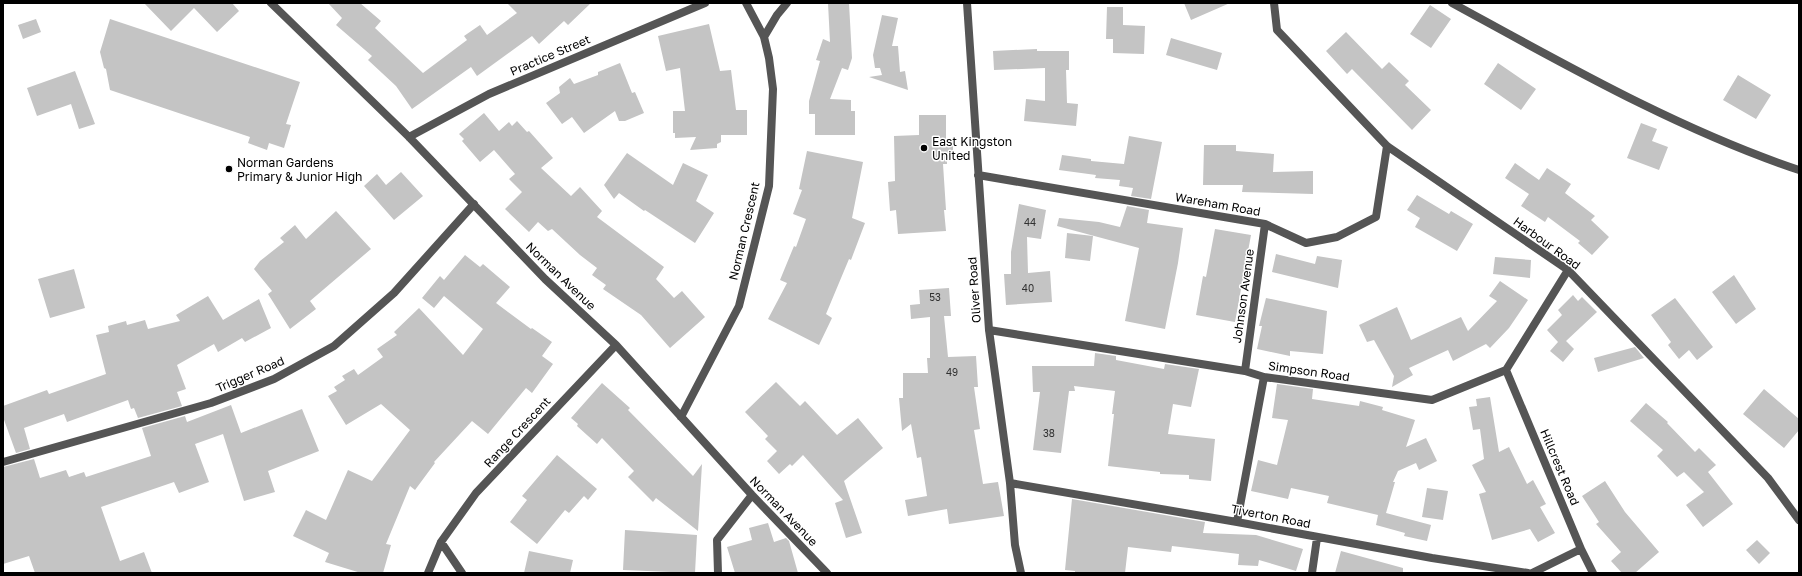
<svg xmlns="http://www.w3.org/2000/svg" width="1802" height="576" font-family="'Golos Text',sans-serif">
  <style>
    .building { fill: #c4c4c4 }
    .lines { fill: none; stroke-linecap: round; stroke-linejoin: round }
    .minor { stroke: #555; stroke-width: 8 }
    .poi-dot { fill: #000; stroke: #fff; stroke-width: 1.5 }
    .labels { text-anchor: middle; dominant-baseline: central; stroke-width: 3; stroke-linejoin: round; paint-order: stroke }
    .number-label { font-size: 10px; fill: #313131 }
    .street-label { font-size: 12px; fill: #000; stroke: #fff }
    .poi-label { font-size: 12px; fill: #000; stroke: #fff; text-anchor: start }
  </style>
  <rect width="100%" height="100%" fill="#fff"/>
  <path class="building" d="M144 3H232L239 11 217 32 194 8 171 31Z
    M328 3H360L381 21 375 28 423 73 467 40 464 36 480 25 487 35 517 13 507 3H591L568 25 564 21 539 44 532 36 477 76 471 67 412 109 396 86 368 60 372 56 336 25 342 18Z
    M828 3H849L852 58 848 70 842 68 830 99 851 100V111H855V135H815V114H809V101L820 61 816 60 823 39 830 42Z
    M1184 3H1230L1191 20Z
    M1430 5 1451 19 1431 48 1410 34Z
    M1107 7H1123V25L1145 26 1144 54 1113 53V39H1106Z
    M882 15 898 18 892 46H898L900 72 905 71 908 90 869 77 882 75 880 68H875L873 55Z
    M36 19 41 32 23 39 18 25Z
    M110 19 300 82 286 124 291 125 284 148 269 143 267 150 248 143 250 137 110 90 106 69 104 68 100 52Z
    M709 24 720 71 731 70 736 110H747V135H721V142L717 144V148L690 150 696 137 675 138V133H673V111H685L680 68 666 71 658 36Z
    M1346 32 1382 69 1389 62 1409 81 1405 85 1431 110 1412 130 1352 69 1347 74 1326 51Z
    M1171 38 1222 53 1217 70 1166 55Z
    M1037 49V51H1069V70H1066L1067 103 1078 104 1076 126 1024 121 1026 99 1045 101V68L994 70 993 51Z
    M620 63 632 93 635 92 644 113 625 121H619L615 111 584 133 572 117 562 124 546 103 560 93 559 87 570 78 574 84 598 75V72Z
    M1498 63 1536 89 1521 110 1484 84Z
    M75 71 95 124 79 129 71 104 37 116 27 88Z
    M1738 75 1771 95 1756 119 1723 100Z
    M484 113 499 131 509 122 512 126 517 121 527 132 529 131 553 158 541 168 571 196 580 187 602 211 597 217 664 267 656 279 674 298 682 291 705 317 670 348 641 315 603 289 606 285 592 275 597 268 580 255 552 229 548 231 538 222 529 232 505 209 522 192 509 179 515 174 494 150 480 162 462 141 464 139 459 134Z
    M919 115H946V139H953V156H947V164H943L946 210H944L946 231 898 234 896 210 890 211 888 182 895 181 894 136 919 135Z
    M1641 123 1657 129 1652 141 1668 147 1659 170 1627 158Z
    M1129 136 1162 142 1151 199 1131 196 1133 188 1119 186 1120 180 1095 178 1096 175 1059 170 1062 155 1091 159V161L1124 164Z
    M1204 145H1236V151L1274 154 1273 172 1313 171V194L1242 192 1243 185H1203Z
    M807 151 863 162 852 218 865 223 851 260 849 259 826 314 832 318 819 345 768 319 787 283 780 280 794 246 796 247 806 219 793 214 802 190 799 189Z
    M627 153 673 185 683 163 708 175 696 201 714 213 695 243 645 210 644 211 619 193 614 199 604 185Z
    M1515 163 1539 180 1547 168 1571 184 1565 193 1595 216 1591 220 1609 237 1592 255 1578 243 1580 241 1548 217 1545 222 1521 206 1529 194 1505 178Z
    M401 172 423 196 394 220 364 186 377 174 386 185Z
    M1417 195 1449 214 1451 211 1473 224 1457 251 1415 227 1420 218 1407 210Z
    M1019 204 1046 210 1041 239 1027 237 1028 273 1050 271 1052 302 1006 305 1004 274H1011V252Z
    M1127 206 1149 210 1147 223 1183 228 1178 263 1165 329 1125 321 1139 248 1057 226 1059 218 1099 222 1120 227Z
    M336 211 371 249 310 301 316 309 290 329 268 294 272 291 254 269 260 261 284 242 280 238 295 225 306 239Z
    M1215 229 1251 235 1235 322 1196 315 1203 276 1206 277Z
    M1067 233 1093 236 1090 261 1065 258Z
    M1276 254 1315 264 1317 256 1342 260 1338 288 1272 272Z
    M465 255 480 267 483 264 510 287 496 303 531 329 532 328 552 342 542 356 553 364 532 393 526 388 488 434 472 421 434 462 435 463 415 490 410 486 386 544 391 545 383 573H361L325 562 329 553 293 536 306 510 326 520 348 470 372 481 410 430 381 404 346 425 328 396 337 391 334 387 345 380 342 376 354 369 358 375 383 357 377 349 397 335 394 332 419 308 463 355 483 329 444 296 434 308 422 298 440 276 444 280Z
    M1495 257 1531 260 1530 278 1493 274Z
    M74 269 85 308 50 318 38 279Z
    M1734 275 1756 309 1736 324 1712 292Z
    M1500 281 1528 300 1509 328 1490 348 1486 344 1453 361 1448 350 1409 368 1413 375 1392 387 1394 376 1374 340 1367 342 1359 325 1397 307 1411 340 1461 317 1468 331 1497 301 1489 296Z
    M949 288 951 316H944L948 357 976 356 978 387H974L980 429 974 430 983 484 998 482 1004 516 949 524 947 509 908 516 905 500 927 496 921 457 917 458 911 424 902 431 899 398H903V373H928L927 358H930V317L911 319 910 305 920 304 919 290Z
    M1573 295 1578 301 1582 297 1597 312 1566 341 1574 349 1563 362 1550 351 1558 342 1547 330 1562 315 1558 310Z
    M208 296 223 320 259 299 271 328 245 342 242 338 218 352 214 344 177 365 186 389 177 392 182 406 138 418 134 408 131 409 128 400 67 422 64 414 24 428 30 449 16 453 3 417V406L47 390 49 394 106 374 96 335 109 332 108 326 126 321 127 325 145 320 148 329 180 321 176 315Z
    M1266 298 1327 311 1323 354 1290 351V356L1257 349 1262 326H1259Z
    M1675 298 1713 347 1697 360 1689 350 1679 359 1668 345 1671 342 1651 315Z
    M1635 347 1644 358 1598 372 1594 358Z
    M1095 353 1116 356V360L1164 369 1165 364 1199 369 1191 407 1173 404 1168 434 1215 439 1211 481 1189 479V475L1160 474V472L1108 466 1114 414H1112L1115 391 1074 386 1075 391H1069L1061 453 1033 450 1040 392H1033L1032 366H1094Z
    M776 382 800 406 805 401 837 435 858 418 883 448 844 481 862 533 846 538 835 503 843 500 803 455 792 466 790 464 779 474 767 461 777 451 765 439 768 436 745 412Z
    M602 383 630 408 628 410 693 476 702 464 698 531 656 498 653 502 628 477 634 471 602 438 597 444 577 426 578 424 571 418Z
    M1277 384 1313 389 1312 399 1359 406 1360 401 1383 407 1382 410 1415 420 1406 447 1426 438 1437 461 1419 470 1416 463 1398 471 1393 482H1395L1386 513 1431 525 1427 541 1404 536 1405 533 1376 525 1378 515 1327 503 1329 496 1291 488 1288 499 1251 491 1258 460 1277 465 1288 420 1272 418Z
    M1764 389 1799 419V430L1784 448 1743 414Z
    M1490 397 1499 452 1509 447 1527 484 1533 480 1546 504 1540 507 1555 533 1538 542 1530 529 1492 540 1479 494 1486 492 1472 465 1484 459 1480 429 1473 430 1469 407 1477 406 1476 399Z
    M1646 403 1668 422 1667 423 1695 452 1699 448 1716 465 1708 472 1733 504 1703 527 1686 505 1704 492 1684 472 1677 477 1657 456 1663 450 1630 421Z
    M231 405 241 433 302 409 319 451 268 471 275 492 244 501 223 434 195 444 209 482 179 493 174 482 101 507 120 561 144 552 152 573H35L29 556 3 564V467L34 459 40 478 66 470 69 477 84 472 86 477 151 456 142 428 185 416 187 422Z
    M557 455 597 489 588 500 584 496 569 513 565 510 537 544 510 522 527 500 522 496Z
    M1605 481 1625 512 1659 552 1635 573H1622L1611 561 1621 552 1596 524 1599 522 1582 496Z
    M1427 488 1448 491 1443 520 1422 517Z
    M1072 499 1205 522 1203 533 1256 535 1303 549 1296 571 1259 560 1258 566 1238 565 1239 554 1172 546 1171 552 1128 547 1125 573H1075V571L1065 570Z
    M768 523 774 542 786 538 789 541 798 573H735L727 547 752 540 749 528Z
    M625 530 697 535 695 573 623 570Z
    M1757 540 1770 553 1759 564 1746 550Z
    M529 551 573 560 570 573H524Z
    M1341 551 1403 568V573H1335Z"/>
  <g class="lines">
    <path class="minor" d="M271 3 409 137 545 279 616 345 752 495 827 573
      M967 3 989 330 1010 483 1015 545 1021 573
      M1274 3 1277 30 1387 146 1568 270 1768 478 1799 520
      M1452 3C1562 63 1679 130 1799 170
      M764 37 777 15 787 3
      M409 137 489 94 705 3
      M978 175 1265 224 1306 243 1337 237 1376 217 1387 146
      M989 330 1245 371 1264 377 1432 400 1506 370 1568 270
      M1506 370 1581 549 1593 573
      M1245 371 1265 224
      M681 417 739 306 769 186 773 89 769 58 764 37 746 3
      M3 462 211 403 274 379 334 346 394 293 474 204
      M1010 483 1237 522 1432 558 1528 573
      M1237 522 1264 377
      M441 542 462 573
      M428 573 441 542 476 493 616 345
      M718 573 717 540 752 495
      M1312 573 1317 538
      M1532 573 1581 549"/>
  </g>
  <g class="poi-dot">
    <circle cx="924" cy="148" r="4"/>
    <circle cx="229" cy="169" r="4"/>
  </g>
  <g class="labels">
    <g class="number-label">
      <text x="1030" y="222">44</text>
      <text x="1028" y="288">40</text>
      <text x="935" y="297">53</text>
      <text x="952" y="372">49</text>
      <text x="1049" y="433">38</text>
    </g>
    <g class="street-label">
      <text transform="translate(550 55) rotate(-23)">Practice Street</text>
      <text transform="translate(1218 204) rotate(10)">Wareham Road</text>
      <text transform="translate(744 231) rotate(-77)">Norman Crescent</text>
      <text transform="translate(1547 243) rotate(36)">Harbour Road</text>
      <text transform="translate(561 276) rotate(44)">Norman Avenue</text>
      <text transform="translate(974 290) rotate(-94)">Oliver Road</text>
      <text transform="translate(1243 296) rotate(-82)">Johnson Avenue</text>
      <text transform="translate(1309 371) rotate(8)">Simpson Road</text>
      <text transform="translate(250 374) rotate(-23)">Trigger Road</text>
      <text transform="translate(517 432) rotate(-47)">Range Crescent</text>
      <text transform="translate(1560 467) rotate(67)">Hillcrest Road</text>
      <text transform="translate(784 511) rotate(46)">Norman Avenue</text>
      <text transform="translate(1271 516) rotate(11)">Tiverton Road</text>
    </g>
    <g class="poi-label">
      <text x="932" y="141">East Kingston<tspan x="932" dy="14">United</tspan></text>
      <text x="237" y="162">Norman Gardens<tspan x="237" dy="14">Primary &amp; Junior High</tspan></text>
    </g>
  </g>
  <rect width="1802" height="576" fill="none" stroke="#000000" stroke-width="8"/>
</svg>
